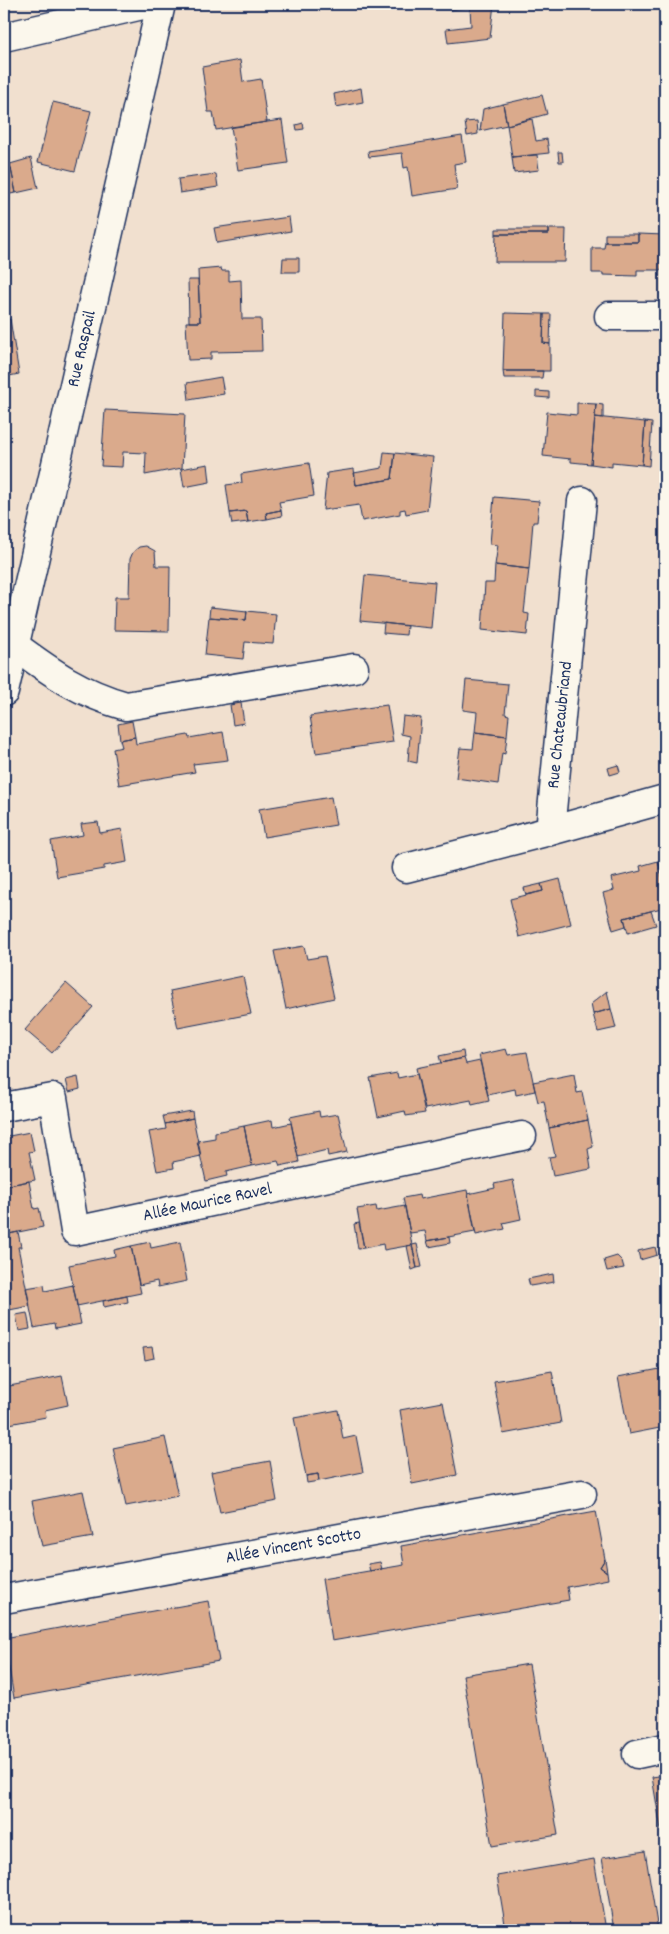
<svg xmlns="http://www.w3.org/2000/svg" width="669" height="1934" font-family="Dekko,sans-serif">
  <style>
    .building { fill: #daaa8c; stroke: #1b2f5e }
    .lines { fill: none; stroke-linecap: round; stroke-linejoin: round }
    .minor-casing { stroke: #1b2f5e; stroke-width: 31 }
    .minor { stroke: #fbf7ec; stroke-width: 28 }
    .labels { text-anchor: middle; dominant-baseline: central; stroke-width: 4.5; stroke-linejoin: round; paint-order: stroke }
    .street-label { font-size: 18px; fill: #1b2f5e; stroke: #fbf7ec }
  </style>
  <rect width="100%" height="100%" fill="#f1e0cf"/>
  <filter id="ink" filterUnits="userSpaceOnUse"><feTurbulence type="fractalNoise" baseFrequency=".02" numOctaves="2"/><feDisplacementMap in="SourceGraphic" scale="10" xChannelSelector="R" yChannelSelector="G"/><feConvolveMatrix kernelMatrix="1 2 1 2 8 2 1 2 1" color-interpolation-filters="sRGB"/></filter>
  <g filter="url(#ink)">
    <path class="building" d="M449 4H494L490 38 448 43 446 29 471 26 470 7 450 10Z
      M240 60 243 82 261 79 267 122 216 130 213 112H208L202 67Z
      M361 88 363 102 336 107 334 94Z
      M542 95 547 114 507 125 503 104Z
      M53 102 91 111 75 171 38 162Z
      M503 104 507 125 480 131 483 109Z
      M532 119 536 141 547 139 549 153 512 157 507 125Z
      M282 120 288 163 238 170 231 127Z
      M477 121 478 134 467 136 465 122Z
      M303 123 304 129 297 130 296 125Z
      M462 136 466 162 454 164 457 189 412 196 408 167 404 168 402 153 369 157 368 151Z
      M558 152H562L563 162H559Z
      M537 155 539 170 514 173 512 157Z
      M31 158 38 188 16 193 10 164Z
      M10 164 16 193 4 195V165Z
      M216 174 218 187 180 193 178 179Z
      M289 217 291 231 217 243 214 228Z
      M496 229H549V234H496Z
      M549 229H566L565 262H495L496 234H549Z
      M605 234H638V242H605Z
      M638 234 665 235V270H637V276L603 275V273H592V248H604L605 242H638Z
      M283 258H299V272H282Z
      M221 268 222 271H229V281L241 280 242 319H261L262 351 211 352V359L188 360 186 322H200L198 270Z
      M188 280H198L200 322H189Z
      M505 313 544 314 543 343 550 344V371H503Z
      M544 314H551L550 344 543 343Z
      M10 319 19 374 4 377V320Z
      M503 371H543L542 378H504Z
      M221 377 224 394 189 400 187 383Z
      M536 391 549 392V398L536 397Z
      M577 403 596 404 591 464 571 462V459L543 456 547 412 577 415Z
      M596 404 603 405V418L595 417Z
      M105 410 185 414 182 468 145 475 146 453 123 452 122 467 101 466Z
      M595 417 645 422 642 465 612 462V467L591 464Z
      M645 422 652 423 649 466 642 465Z
      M384 452 395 453 392 479 356 485 354 473 382 468Z
      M395 453 433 457 427 510 406 514 405 509 400 510V514L362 521 359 505 323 510 327 473 354 469 356 485 392 479Z
      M309 463 314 496 279 502 281 510 266 513 267 519 248 522 246 511 230 513 226 485 242 483 241 474Z
      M208 464 210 482 184 487 181 469Z
      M494 497 539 501 537 522H533L529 569 495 565 498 545 490 544Z
      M281 510 282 516 267 519 266 513Z
      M246 511 248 522 232 524 230 513Z
      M146 546 155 551 156 566H170L169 631 114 630 115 597H129L130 559 133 552 139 547Z
      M495 565 529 569 524 613 529 614 527 635 482 630 485 583H494Z
      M365 575 435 582 431 628 360 621Z
      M210 607 247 611 246 620 209 617Z
      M247 611 276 614 273 644 245 642 243 659 205 655 209 617 246 620Z
      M384 623 407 626 406 635 383 633Z
      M466 680 508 684 505 714 509 715 507 736 475 732 477 712 463 710Z
      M241 703 244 723 233 725 230 705Z
      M387 705 393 742 316 753 310 716Z
      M403 716 421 718 417 763 408 761 410 736 401 734Z
      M132 721 135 737 120 740 118 724Z
      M223 732 228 760 193 764 195 772 119 785 113 749 122 747 120 740 135 737 136 744 188 735 189 738Z
      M475 732 507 736 505 754 502 753 498 784 456 778 460 748 473 749Z
      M618 765 620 772 610 775 608 768Z
      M331 797 336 825 264 837 259 809Z
      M98 822 100 833 122 829 127 862 104 866V869L57 877 51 841 83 835 81 824Z
      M665 860V887L658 861Z
      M658 861 665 887V907L624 918 626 926 613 930 603 893 614 890 611 878 641 871 640 866Z
      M560 879 571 924 519 937 510 899 543 891 541 884Z
      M541 884 543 891 526 895 524 888Z
      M651 911 656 925 628 933 624 918Z
      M304 946 307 959 325 956 334 998 286 1009 274 951Z
      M243 976 251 1014 178 1028 170 991Z
      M66 983 93 1007 52 1053 25 1030Z
      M607 991 611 1009 593 1014 591 1004Z
      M611 1009 616 1028 598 1032 593 1014Z
      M506 1049 508 1055 527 1052 535 1091 516 1095 515 1089 488 1095 479 1055Z
      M463 1051 464 1058 441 1063 439 1056Z
      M464 1058 466 1064 480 1061 489 1101 472 1105 471 1100 425 1109 416 1068Z
      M397 1073 398 1078 417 1074 425 1113 406 1116 405 1111 378 1117 370 1078Z
      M574 1074 577 1093 582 1092 588 1120 549 1128 544 1101 538 1102 533 1082Z
      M78 1077 80 1089 69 1092 66 1080Z
      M192 1111 193 1118 165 1124 163 1116Z
      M319 1111 320 1117 338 1114 347 1152 328 1156 327 1150 298 1157 290 1117Z
      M193 1118 201 1156 173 1162 174 1168 157 1171 149 1132 166 1129 165 1124Z
      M272 1120 273 1127 291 1123 299 1162 280 1166 278 1161 252 1166 244 1126Z
      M588 1120 593 1147 588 1149 591 1169 553 1176 549 1157 555 1156 549 1128Z
      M244 1126 252 1166 226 1172 227 1176 206 1181 197 1141 215 1138V1132Z
      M30 1132 34 1151 29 1152 35 1180 4 1186V1137Z
      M513 1180 521 1219 503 1223 505 1229 476 1235 468 1194 495 1188 494 1184Z
      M29 1181 34 1209 39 1208 43 1227 4 1235V1186Z
      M467 1190 475 1232 427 1241 425 1231 410 1233 403 1198 419 1195 420 1199Z
      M376 1206 377 1211 405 1206 412 1245 384 1250 383 1244 364 1248 357 1209Z
      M359 1223 364 1248 358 1249 354 1224Z
      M18 1232 21 1247H18L30 1306 4 1311V1235Z
      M449 1237 450 1243 429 1247 427 1241Z
      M150 1242 151 1248 180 1242 187 1281 158 1287 157 1281 139 1285 131 1246Z
      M417 1244 422 1267 417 1268 412 1245Z
      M412 1245 417 1268 412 1270 407 1246Z
      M131 1246 141 1293 77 1306 69 1265 115 1256 114 1250Z
      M655 1247 657 1255 640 1260 638 1251Z
      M617 1256 622 1261 624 1268 607 1271 604 1260Z
      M553 1274 554 1282 530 1286 528 1279Z
      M44 1285 45 1291 73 1285 81 1324 55 1329 54 1324 34 1328 26 1288Z
      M127 1296 128 1302 104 1307 103 1301Z
      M27 1313 30 1329 19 1331 16 1315Z
      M152 1347 154 1358 145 1360 143 1348Z
      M665 1368V1427L629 1434 618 1377Z
      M552 1371 561 1423 503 1434 494 1381Z
      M62 1376 68 1405 45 1410 46 1417 4 1425V1387Z
      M443 1402 457 1475 412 1484 400 1410Z
      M338 1410 343 1439 356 1436 363 1472 319 1481 318 1474 306 1476 294 1418Z
      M165 1437 178 1496 126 1506 113 1448Z
      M270 1461 277 1501 220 1512 211 1472Z
      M318 1474 319 1481 307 1483 306 1476Z
      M83 1491 93 1537 42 1546 32 1501Z
      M596 1511 605 1559 600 1567 607 1572 608 1579 567 1587 569 1600 332 1641 322 1579 404 1565 401 1546Z
      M605 1559 607 1572 600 1567Z
      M380 1562 382 1569 370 1571 368 1564Z
      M208 1601 219 1661 14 1698 4 1638Z
      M529 1664 558 1835 492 1846 463 1675Z
      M665 1775V1853L652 1777Z
      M645 1851 658 1930H614L602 1858Z
      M594 1859 606 1930H506L497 1876Z"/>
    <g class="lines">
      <g class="minor-casing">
        <g id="minor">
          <path d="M4 37 147 4"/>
          <path d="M609 316H665"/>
          <path d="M582 501 550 831 665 799"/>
          <path d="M14 645C52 673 80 693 126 706L354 668"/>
          <path id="s1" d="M4 692 161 4"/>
          <path d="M406 868 550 831"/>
          <path id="s2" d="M4 1107 53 1098 75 1231 522 1136"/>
          <path id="s3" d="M4 1599 582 1494"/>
          <path d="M637 1754 665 1748"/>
        </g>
      </g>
      <use href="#minor" class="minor"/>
    </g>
  </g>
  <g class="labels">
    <g class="street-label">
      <text stroke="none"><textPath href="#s1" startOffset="352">Rue Raspail</textPath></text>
      <text transform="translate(561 725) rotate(-84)">Rue Chateaubriand</text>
      <text stroke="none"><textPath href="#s2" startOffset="320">Allée Maurice Ravel</textPath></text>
      <text stroke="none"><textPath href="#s3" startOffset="294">Allée Vincent Scotto</textPath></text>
    </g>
  </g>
  <rect width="669" height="1934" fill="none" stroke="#fbf7ec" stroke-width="20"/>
  <rect x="10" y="10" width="649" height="1914" fill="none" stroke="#1b2f5e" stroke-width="2" filter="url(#ink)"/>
</svg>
